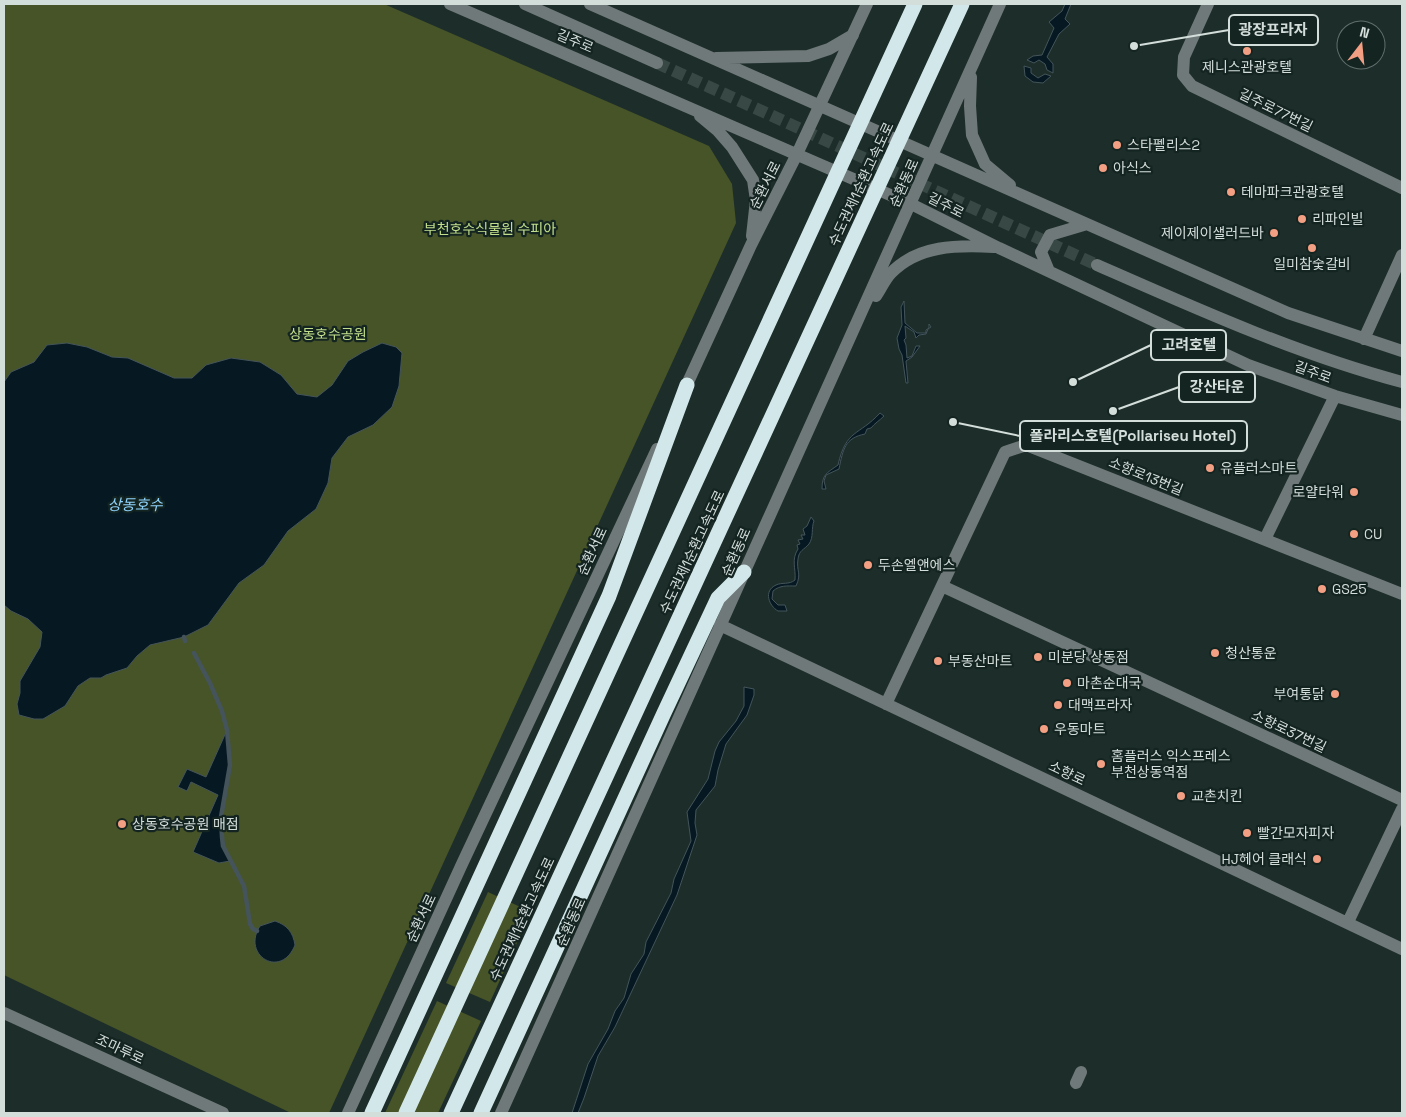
<svg xmlns="http://www.w3.org/2000/svg" width="1406" height="1117" font-family="'Space Grotesk','Noto Sans KR',sans-serif">
  <style>
    .green { fill: #475428 }
    .water { fill: #061923; stroke: #44545a }
    .lines { fill: none; stroke-linecap: round; stroke-linejoin: round }
    .stream { stroke: #44545a; stroke-width: 4.5 }
    .minor-tunnel { stroke: #384844; stroke-width: 12; stroke-dasharray: 12 6; stroke-linecap: butt }
    .minor { stroke: #70797a; stroke-width: 12 }
    .highway { stroke: #d2e7ea; stroke-width: 15 }
    .poi-dot { fill: #f39f83; stroke: #142421; stroke-width: 2 }
    .labels { text-anchor: middle; dominant-baseline: central; stroke-width: 4.5; stroke-linejoin: round; paint-order: stroke }
    .street-label { font-size: 14px; fill: #d3ddda; stroke: #142421 }
    .poi-label { font-size: 14px; fill: #d3ddda; stroke: #142421; text-anchor: start }
    .park-label { font-size: 14px; fill: #c3df8b; stroke: #142421 }
    .water-label { font-size: 15px; font-style: italic; fill: #8fd3fc; stroke: #142421 }
    .leader { fill: none; stroke: #d3ddda; stroke-width: 2 }
    .callout-dot { fill: #d3ddda; stroke: #142421; stroke-width: 2 }
    .callout { fill: #142421; stroke: #d3ddda; stroke-width: 2 }
    .callout-label { font-size: 15px; text-anchor: middle; font-weight: bold; fill: #d3ddda }
  </style>
  <rect width="100%" height="100%" fill="#1d2e2a"/>
  <path class="green" d="M4 4H384L709 146 732 184 736 223 329 1113H291L4 975Z
    M488 892 531 912 490 1002 446 983Z
    M437 1001 481 1021 438 1113H385Z"/>
  <path class="water" d="M1065 4H1071L1065 19 1070 24 1059 34 1047 57 1053 64V73L1047 70 1045 64 1039 60 1034 63 1027 60 1033 56 1042 55 1054 28 1049 22 1062 11Z
    M1024 66 1031 68V73L1038 78 1045 74 1051 76 1043 83 1033 82 1025 76Z
    M904 301 905 323 917 333H926V330L929 328V324L931 327 928 329 926 334 919 335 916 338 914 332 905 326 906 338 904 340 906 345 907 358 912 356 916 346H920L912 357 906 361 908 383H906L902 355 899 349 897 338 902 325 901 307Z
    M67 343 87 347 112 357 128 358 174 378H192L206 365 231 358 260 362 281 375 297 394 317 397 332 385 348 361 363 352 382 343 396 347 402 353 399 386 392 407 373 425 348 437 332 458 328 483 316 509 288 531 264 565 239 583 208 625 184 637 150 645 137 656 127 668 106 675 101 678H90L78 686 65 706 43 719H34L19 715 17 704 20 693V681L40 647 42 632 28 619 11 611 4 605V382L11 372 34 362 47 345Z
    M880 413 884 416C879 421 875 423 871 428L867 429 865 434C845 438 843 449 839 469L826 475 824 481 826 489H822C822 474 827 473 838 465 846 429 859 436 880 413Z
    M811 517 814 521C811 528 814 537 809 544 804 550 799 550 798 559 796 571 802 573 796 586 787 586 780 585 773 591L772 599 778 605H785L787 611H778C769 606 763 591 776 585 782 582 789 585 795 580 796 568 791 560 798 549L797 545 800 544 798 540 803 539 801 535H805L803 529 807 526Z
    M744 687 754 689V695L747 715 726 744 718 770 715 786 696 810 695 823 697 835 677 895 615 1027 598 1056 584 1098 578 1113H572L588 1064 608 1029 615 1011 624 998 631 974 644 954 646 942 671 893 674 879 691 841 687 812 708 779 715 751 719 742 736 721 744 706Z
    M227 730C228 741 231 753 230 765 228 803 211 823 230 861L219 863 193 852 218 795 191 782 187 791 178 787 187 769 206 777Z
    M275 921C287 925 293 932 295 945 281 980 241 955 260 926Z"/>
  <g class="lines">
    <path class="stream" d="M184 637 185 641
      M194 653 210 683 222 711 227 730 230 765 221 817 222 837 223 846 244 886 250 924 253 929 257 931"/>
    <path class="minor-tunnel" d="M657 63 1097 265"/>
    <path class="minor" d="M450 4 911 204 999 248 1248 365 1335 396 1402 415
      M525 4 657 63
      M590 4 1288 313 1402 351
      M1208 4 1184 57 1183 75 1192 86 1402 188
      M716 58 808 56 829 49 853 35
      M971 77 970 106 972 135 985 164 1010 185
      M700 116 718 131 732 147 753 180 756 200 752 236
      M1097 265C1197 309 1297 354 1402 382
      M1049 271 1041 252 1050 235 1087 224
      M876 296C881 289 885 279 891 273 918 245 957 245 994 247
      M1364 339 1402 255
      M683 393 751 245 797 154 867 4
      M1265 539 1335 396
      M942 586 1402 800
      M720 625 1402 949
      M886 704 1005 452 1026 445 1402 594
      M1348 922 1402 809
      M4 1013 223 1113
      M1076 1083 1081 1072
      M348 1113 462 864 657 449
      M501 1113 1000 4"/>
    <path class="highway" d="M372 1113 609 596 687 385
      M406 1113 915 4
      M451 1113 962 4
      M481 1113 664 713 718 598 744 572"/>
  </g>
  <g class="poi-dot">
    <circle cx="1247" cy="51" r="5"/>
    <circle cx="1117" cy="145" r="5"/>
    <circle cx="1103" cy="168" r="5"/>
    <circle cx="1231" cy="192" r="5"/>
    <circle cx="1302" cy="219" r="5"/>
    <circle cx="1274" cy="233" r="5"/>
    <circle cx="1312" cy="248" r="5"/>
    <circle cx="1210" cy="468" r="5"/>
    <circle cx="1354" cy="492" r="5"/>
    <circle cx="1354" cy="534" r="5"/>
    <circle cx="868" cy="565" r="5"/>
    <circle cx="1322" cy="589" r="5"/>
    <circle cx="1215" cy="653" r="5"/>
    <circle cx="1038" cy="657" r="5"/>
    <circle cx="938" cy="661" r="5"/>
    <circle cx="1067" cy="683" r="5"/>
    <circle cx="1335" cy="694" r="5"/>
    <circle cx="1058" cy="705" r="5"/>
    <circle cx="1044" cy="729" r="5"/>
    <circle cx="1101" cy="764" r="5"/>
    <circle cx="1181" cy="796" r="5"/>
    <circle cx="122" cy="824" r="5"/>
    <circle cx="1247" cy="833" r="5"/>
    <circle cx="1317" cy="859" r="5"/>
  </g>
  <g class="labels">
    <g class="street-label">
      <text transform="translate(575 41) rotate(23)">길주로</text>
      <text transform="translate(1276 110) rotate(26)">길주로77번길</text>
      <text transform="translate(904 183) rotate(-66)">순환동로</text>
      <text transform="translate(861 184) rotate(-65)">수도권제1순환고속도로</text>
      <text transform="translate(765 185) rotate(-63)">순환서로</text>
      <text transform="translate(946 205) rotate(27)">길주로</text>
      <text transform="translate(1313 372) rotate(20)">길주로</text>
      <text transform="translate(1146 476) rotate(22)">소향로13번길</text>
      <text transform="translate(592 551) rotate(-65)">순환서로</text>
      <text transform="translate(692 552) rotate(-65)">수도권제1순환고속도로</text>
      <text transform="translate(736 552) rotate(-66)">순환동로</text>
      <text transform="translate(1289 731) rotate(25)">소향로37번길</text>
      <text transform="translate(1067 773) rotate(25)">소향로</text>
      <text transform="translate(421 918) rotate(-65)">순환서로</text>
      <text transform="translate(522 919) rotate(-65)">수도권제1순환고속도로</text>
      <text transform="translate(571 922) rotate(-66)">순환동로</text>
      <text transform="translate(120 1049) rotate(25)">조마루로</text>
    </g>
    <g class="poi-label">
      <text x="1247" y="67" text-anchor="middle">제니스관광호텔</text>
      <text x="1127" y="145">스타펠리스2</text>
      <text x="1113" y="168">아식스</text>
      <text x="1241" y="192">테마파크관광호텔</text>
      <text x="1312" y="219">리파인빌</text>
      <text x="1264" y="233" text-anchor="end">제이제이샐러드바</text>
      <text x="1312" y="264" text-anchor="middle">일미참숯갈비</text>
      <text x="1220" y="468">유플러스마트</text>
      <text x="1344" y="492" text-anchor="end">로얄타워</text>
      <text x="1364" y="534">CU</text>
      <text x="878" y="565">두손엘앤에스</text>
      <text x="1332" y="589">GS25</text>
      <text x="1225" y="653">청산통운</text>
      <text x="1048" y="657">미분당 상동점</text>
      <text x="948" y="661">부동산마트</text>
      <text x="1077" y="683">마촌순대국</text>
      <text x="1325" y="694" text-anchor="end">부여통닭</text>
      <text x="1068" y="705">대맥프라자</text>
      <text x="1054" y="729">우동마트</text>
      <text x="1111" y="756">홈플러스 익스프레스<tspan x="1111" dy="16">부천상동역점</tspan></text>
      <text x="1191" y="796">교촌치킨</text>
      <text x="132" y="824">상동호수공원 매점</text>
      <text x="1257" y="833">빨간모자피자</text>
      <text x="1307" y="859" text-anchor="end">HJ헤어 클래식</text>
    </g>
    <g class="park-label">
      <text x="490" y="229">부천호수식물원 수피아</text>
      <text x="328" y="334">상동호수공원</text>
    </g>
    <g class="water-label">
      <text x="135" y="504">상동호수</text>
    </g>
  </g>
  <path class="leader" d="M1134 46L1229 30M1073 382L1151 345M1113 411L1179 387M953 422L1020 436"/>
  <g class="callout-dot">
    <circle cx="1134" cy="46" r="5"/>
    <circle cx="1073" cy="382" r="5"/>
    <circle cx="1113" cy="411" r="5"/>
    <circle cx="953" cy="422" r="5"/>
  </g>
  <g class="callout">
    <rect x="1229" y="15" width="89" height="30" rx="5"/>
    <rect x="1151" y="330" width="75" height="30" rx="5"/>
    <rect x="1179" y="372" width="76" height="30" rx="5"/>
    <rect x="1020" y="421" width="227" height="30" rx="5"/>
  </g>
  <g class="callout-label">
    <text x="1273" y="35">광장프라자</text>
    <text x="1189" y="350">고려호텔</text>
    <text x="1217" y="392">강산타운</text>
    <text x="1133" y="441">폴라리스호텔(Pollariseu Hotel)</text>
  </g>
  <rect width="1406" height="1117" fill="none" stroke="#d3ddda" stroke-width="10"/>
  <g transform="translate(1361 45) rotate(16)"><circle r="24" fill="#142421" stroke="#606e6b"/>
  <path d="M0-4L9 19L0 12L-9 19Z" fill="#f39f83"/>
  <text y="-8" font-size="14" font-weight="bold" text-anchor="middle" fill="#d3ddda">N</text>
  </g>
</svg>
